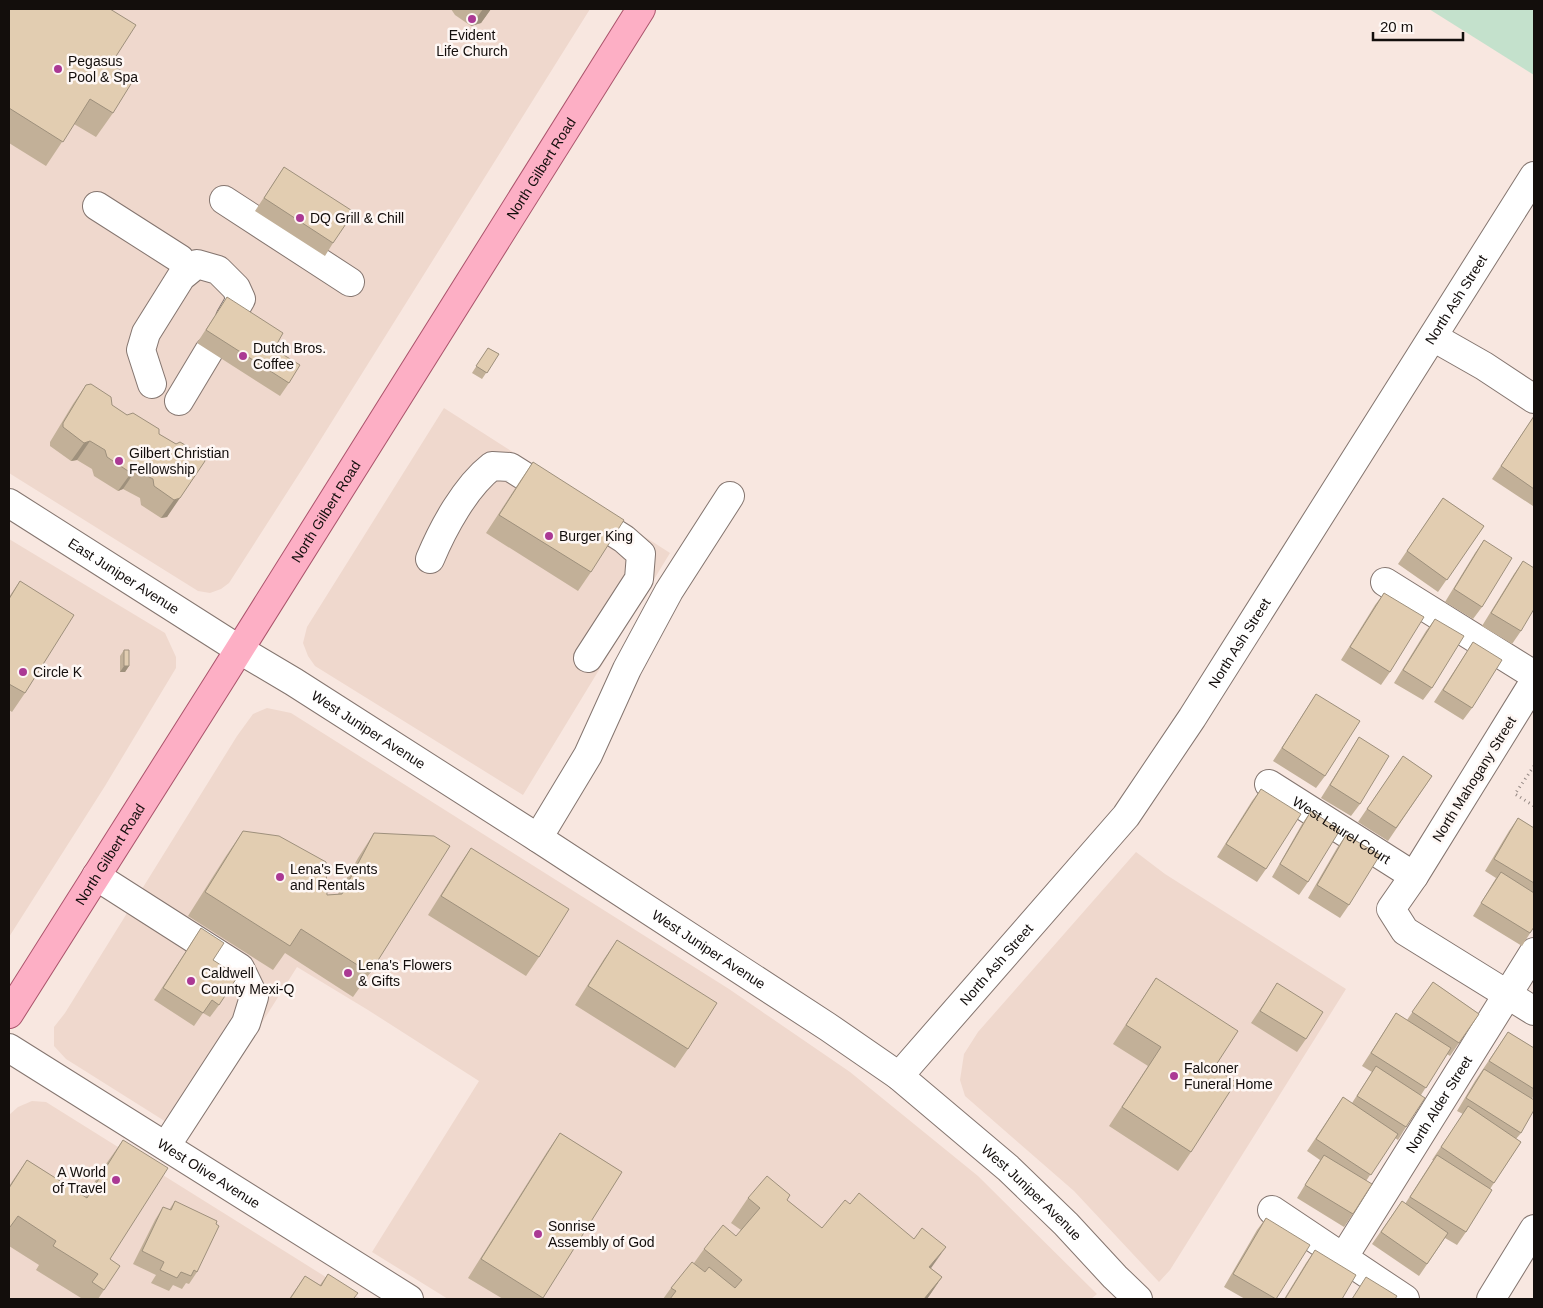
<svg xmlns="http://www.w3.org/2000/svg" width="1543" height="1308" font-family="Arial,sans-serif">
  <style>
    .commercial { fill: #efd8cd }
    .green { fill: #c4e1cc }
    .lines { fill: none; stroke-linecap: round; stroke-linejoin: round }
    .minor-casing { stroke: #84756f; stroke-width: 30 }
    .major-casing { stroke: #aa546b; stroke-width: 30 }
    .path { stroke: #948883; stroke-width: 3; stroke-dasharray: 1 4; stroke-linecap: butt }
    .minor { stroke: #fff; stroke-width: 28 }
    .major { stroke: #fdafc5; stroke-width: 28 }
    .wall { fill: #c2b098 }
    .shaded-wall { fill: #9e907c }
    .building { fill: #e2cdb1; stroke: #9e907c }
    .poi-dot { fill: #ab3994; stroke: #fef7f4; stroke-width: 2 }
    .labels { text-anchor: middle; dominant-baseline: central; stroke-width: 5; stroke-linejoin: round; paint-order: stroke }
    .poi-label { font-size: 14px; fill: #130e0c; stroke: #fef7f4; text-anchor: start }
    .street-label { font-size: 14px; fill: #130e0c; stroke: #fef7f4 }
  </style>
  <rect width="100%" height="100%" fill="#f8e7e0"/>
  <path class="commercial" d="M9 9H590L306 463 229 583 221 589 210 593 198 591 9 473Z
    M444 408 670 553 523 795 315 666 308 656 303 643 307 627Z
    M9 539 165 633 176 657V668L105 786 9 937Z
    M267 708 291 713 729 989 850 1072 978 1176 1097 1294 1091 1299H448L372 1252 479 1081 368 1010 297 967 190 1137 66 1059 54 1046V1027L65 1013 237 736 253 714Z
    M1136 852 1165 874 1346 989 1170 1270 1159 1282 1074 1191 965 1096 960 1080 964 1054 978 1032Z
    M32 1101 46 1102 361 1299H9V1115L18 1107Z"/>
  <path class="green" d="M1429 9H1534V75Z"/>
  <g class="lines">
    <g class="minor-casing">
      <g id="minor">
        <path d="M224 200 350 282"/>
        <path d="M97 206 180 259"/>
        <path d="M1433 337 1484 366 1534 399"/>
        <path d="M152 384 141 350 146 333 181 277 197 264 218 270 236 288 241 299 230 318"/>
        <path d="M179 401 209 351"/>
        <path id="s1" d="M9 503 240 650 294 682 538 838 828 1027 899 1076 1008 1168 1066 1224 1115 1277 1138 1299"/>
        <path d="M430 559C443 528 465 487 492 466L510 467 624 539 641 554 639 579 588 658"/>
        <path d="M1385 582 1534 675"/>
        <path d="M1534 682 1414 876 1391 909 1405 931 1534 1011"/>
        <path id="s2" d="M1269 784 1414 876"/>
        <path d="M538 838 588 755 627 669 669 591 730 496"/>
        <path d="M96 876 240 968 254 997 246 1023 166 1146"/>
        <path id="s3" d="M9 1048 409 1299"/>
        <path id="s4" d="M899 1076 1126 816 1192 718 1534 176"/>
        <path d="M1272 1210 1405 1299"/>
        <path id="s5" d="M1343 1258 1534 952"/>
        <path d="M1491 1299 1534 1229"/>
      </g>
    </g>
    <g class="major-casing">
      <g id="major">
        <path id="s6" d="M9 1014 219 682 641 9"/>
      </g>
    </g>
    <path class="path" d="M1534 766 1515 794 1534 806"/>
    <use href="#minor" class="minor"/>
    <use href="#major" class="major"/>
  </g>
  <path class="wall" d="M9 9 111 64 113 113 96 137 74 124 46 166 9 143Z
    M451 9H491L481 23 471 26 455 15Z
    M284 167 333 243 325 256 255 211Z
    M227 297 274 349 289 383 280 396 197 343Z
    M488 348 499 354 482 379 472 373Z
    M86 385 112 405 127 415 176 444 202 455 167 517 161 518 141 505 140 498 123 489 118 491 94 476 92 469 77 460 71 461 50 446V442L73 404Z
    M1534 416V504L1533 506 1492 479Z
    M533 462 591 572 578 591 486 533 520 481Z
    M1443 498 1484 526 1438 592 1398 564Z
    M1484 540 1482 607 1473 619 1445 602 1475 553Z
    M1523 561 1521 631 1512 644 1482 626 1514 574Z
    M20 581 25 693 12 712 9 710V597Z
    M1384 593 1390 672 1381 685 1341 660 1375 605Z
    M1435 619 1432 688 1423 700 1394 683 1426 631Z
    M1473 642 1472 708 1463 720 1434 702Z
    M124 650 129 666 125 672H120V656Z
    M1316 694 1325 776 1316 788 1273 761Z
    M1359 737 1360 804 1351 816 1321 798Z
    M1403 756 1432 776 1388 841 1358 822Z
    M1261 789 1266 869 1257 882 1217 857 1252 801Z
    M1311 811 1308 882 1299 895 1272 877 1302 824Z
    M1518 818 1534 828V927L1522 946 1473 916 1496 878 1485 871 1509 831Z
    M243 831 327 895 338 894 358 858 374 833 370 973 353 997 285 953 273 970 188 916 226 856Z
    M1346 835 1349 905 1340 918 1308 898 1337 848Z
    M471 848 539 957 526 976 428 915 458 867Z
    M201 928 213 960 219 1005 210 1017 203 1013 194 1026 154 1000Z
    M617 940 688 1049 675 1068 575 1005 604 959Z
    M1156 978 1214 1068 1191 1152 1178 1171 1109 1126 1148 1066 1113 1044Z
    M1433 982 1479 1014 1450 1056 1447 1054 1421 1095 1406 1127 1398 1140 1395 1138 1366 1181 1353 1214 1344 1227 1297 1198 1320 1160 1307 1151 1343 1097 1352 1103 1372 1072 1362 1066 1396 1013 1407 1020Z
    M1277 983 1306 1039 1297 1052 1251 1023 1269 996Z
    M1508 1032 1534 1048V1095L1532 1099 1521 1133 1516 1139 1521 1142 1490 1189 1466 1232 1457 1245 1445 1238 1419 1276 1372 1244 1402 1201 1405 1204 1433 1160H1432L1463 1114 1457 1111 1475 1081Z
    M560 1133 622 1172 542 1299H503L468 1278 547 1152Z
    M123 1140 110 1259 104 1290 98 1299H80L81 1298 36 1270 39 1265 9 1246V1186L27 1160 85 1197 106 1164Z
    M748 1198 787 1200 822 1228 850 1204 942 1277 927 1299H663L671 1288 694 1263 704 1249 736 1236 741 1230 731 1223Z
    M175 1201 197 1272 189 1284 186 1283 182 1289 173 1285 169 1291 151 1283 156 1275 133 1264 155 1220 163 1207 169 1210Z
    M1266 1218 1276 1299H1245L1224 1287 1257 1230Z
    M1315 1250 1342 1299H1284L1306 1263Z
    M328 1274 355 1299H289L305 1276 320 1285Z"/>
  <path class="shaded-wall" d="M483 9H491L481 23 471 26Z
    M90 441 77 460 71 461 84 443Z
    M136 470 123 489 118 491 131 473Z
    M180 498 167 517 161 518 174 500Z
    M124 666H129L125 672H120Z
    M946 1247 929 1271V1267Z
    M942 1277 927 1299H924Z"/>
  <path class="building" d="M9 9H110L136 25 111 64 134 79 113 113 90 99 63 142 9 108Z
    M284 167 354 212 333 243 264 198Z
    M227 297 283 333 274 349 300 365 289 383 206 330Z
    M488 348 499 354 487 373 476 366Z
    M91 384 111 397 112 405 127 415 133 413 159 429V434L176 444 180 442 202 455 205 461 180 498 174 500 154 486 153 479 136 470 131 473 107 457 105 450 90 441 84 443 63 427V423L86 385Z
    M1534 416V489L1501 466Z
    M533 462 624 520 591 572 499 515Z
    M1443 498 1484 526 1447 580 1407 551Z
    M1484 540 1512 558 1482 607 1454 589Z
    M1523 561 1534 568V609L1521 631 1491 613Z
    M20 581 74 615 25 693 9 684V599Z
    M1384 593 1424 617 1390 672 1350 647Z
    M1435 619 1464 636 1432 688 1403 670Z
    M1473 642 1502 660 1472 708 1443 690Z
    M124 650H129V666H124Z
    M1316 694 1360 721 1325 776 1282 748Z
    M1359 737 1389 756 1360 804 1330 785Z
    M1403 756 1432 776 1396 828 1367 809Z
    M1261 789 1301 814 1266 869 1226 844Z
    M1311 811 1340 830 1308 882 1280 864Z
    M1518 818 1534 828V883L1494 859Z
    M243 831 279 836 326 862 327 895 342 894 374 833 434 836 450 846 370 973 301 929 290 946 205 892Z
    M1346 835 1380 855 1349 905 1317 885Z
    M471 848 569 909 539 957 441 896Z
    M1501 872 1534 893V927L1530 933 1481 903Z
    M201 928 224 943 213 960 238 976 219 1005 212 1000 203 1013 163 988Z
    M617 940 717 1003 688 1049 588 986Z
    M1156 978 1238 1031 1214 1068 1236 1082 1191 1152 1122 1107 1161 1047 1126 1025Z
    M1433 982 1479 1014 1459 1043 1412 1012Z
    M1277 983 1323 1012 1306 1039 1260 1011Z
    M1396 1013 1451 1048 1426 1088 1371 1053Z
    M1508 1032 1534 1048V1089L1489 1061Z
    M1376 1066 1425 1098 1406 1127 1357 1096Z
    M1484 1069 1534 1100V1110L1521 1133 1466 1098Z
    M1343 1097 1398 1134 1371 1175 1316 1139Z
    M1468 1106 1521 1142 1494 1183 1441 1147Z
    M560 1133 622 1172 543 1298 481 1259Z
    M123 1140 168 1168 110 1259 120 1266 104 1290 92 1282 98 1274 53 1246 56 1241 18 1216 10 1227 9 1226V1188L27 1160 87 1198Z
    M1324 1155 1372 1184 1353 1214 1305 1185Z
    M1437 1155 1492 1190 1466 1232 1410 1197Z
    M767 1176 790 1195 787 1200 822 1228 845 1200 850 1204 859 1193 914 1239 922 1228 946 1247 929 1267 942 1277 924 1299H670L676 1291 671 1288 692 1262 705 1272 709 1267 735 1288 742 1280 704 1249 723 1225 736 1236 760 1208 748 1198Z
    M175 1201 217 1221 216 1224 219 1226 197 1272 194 1270 191 1276 181 1272 177 1278 160 1270 164 1262 142 1251 163 1207 171 1210Z
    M1402 1201 1448 1233 1427 1264 1381 1232Z
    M1266 1218 1310 1245 1276 1299 1233 1274Z
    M1315 1250 1356 1275 1342 1299H1285Z
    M328 1274 358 1293 354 1298 355 1299H290L305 1276 321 1286Z
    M1366 1277 1397 1296 1395 1299H1352Z"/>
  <g class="poi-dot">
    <circle cx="472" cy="19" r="5"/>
    <circle cx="58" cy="69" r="5"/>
    <circle cx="300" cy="218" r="5"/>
    <circle cx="243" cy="356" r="5"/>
    <circle cx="119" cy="461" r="5"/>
    <circle cx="549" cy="536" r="5"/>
    <circle cx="23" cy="672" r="5"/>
    <circle cx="280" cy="877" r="5"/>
    <circle cx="348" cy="973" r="5"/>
    <circle cx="191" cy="981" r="5"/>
    <circle cx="1174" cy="1076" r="5"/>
    <circle cx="116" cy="1180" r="5"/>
    <circle cx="538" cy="1234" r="5"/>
  </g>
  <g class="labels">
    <g class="poi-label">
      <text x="472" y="35" text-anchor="middle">Evident<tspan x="472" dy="16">Life Church</tspan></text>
      <text x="68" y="61">Pegasus<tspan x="68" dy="16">Pool &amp; Spa</tspan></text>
      <text x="310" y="218">DQ Grill &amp; Chill</text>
      <text x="253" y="348">Dutch Bros.<tspan x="253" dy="16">Coffee</tspan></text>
      <text x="129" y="453">Gilbert Christian<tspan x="129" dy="16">Fellowship</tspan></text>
      <text x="559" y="536">Burger King</text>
      <text x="33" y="672">Circle K</text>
      <text x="290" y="869">Lena's Events<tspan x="290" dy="16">and Rentals</tspan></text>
      <text x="358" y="965">Lena's Flowers<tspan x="358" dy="16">&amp; Gifts</tspan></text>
      <text x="201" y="973">Caldwell<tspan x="201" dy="16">County Mexi-Q</tspan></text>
      <text x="1184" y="1068">Falconer<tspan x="1184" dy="16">Funeral Home</tspan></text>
      <text x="106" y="1172" text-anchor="end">A World<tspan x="106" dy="16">of Travel</tspan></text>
      <text x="548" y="1226">Sonrise<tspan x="548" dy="16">Assembly of God</tspan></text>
    </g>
    <g class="street-label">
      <text stroke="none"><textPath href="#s6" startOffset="999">North Gilbert Road</textPath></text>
      <text stroke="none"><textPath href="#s4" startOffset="958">North Ash Street</textPath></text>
      <text stroke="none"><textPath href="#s6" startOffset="594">North Gilbert Road</textPath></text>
      <text stroke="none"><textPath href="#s1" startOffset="136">East Juniper Avenue</textPath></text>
      <text stroke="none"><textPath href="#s4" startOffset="552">North Ash Street</textPath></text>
      <text stroke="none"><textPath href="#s1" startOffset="425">West Juniper Avenue</textPath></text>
      <text transform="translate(1474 779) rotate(-58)">North Mahogany Street</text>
      <text stroke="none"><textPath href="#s2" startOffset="86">West Laurel Court</textPath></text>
      <text stroke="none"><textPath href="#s6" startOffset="189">North Gilbert Road</textPath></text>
      <text stroke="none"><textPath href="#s1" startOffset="830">West Juniper Avenue</textPath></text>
      <text stroke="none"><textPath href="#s4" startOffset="148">North Ash Street</textPath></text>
      <text stroke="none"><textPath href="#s5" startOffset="181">North Alder Street</textPath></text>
      <text stroke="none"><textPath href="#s3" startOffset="236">West Olive Avenue</textPath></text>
      <text stroke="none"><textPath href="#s1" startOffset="1235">West Juniper Avenue</textPath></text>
    </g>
  </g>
  <rect width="1543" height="1308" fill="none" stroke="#130e0c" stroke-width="20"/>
  <path d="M1373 32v8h90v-8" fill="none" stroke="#130e0c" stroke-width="2.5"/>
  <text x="1380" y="32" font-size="15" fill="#130e0c" stroke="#fef7f4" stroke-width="4" paint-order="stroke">20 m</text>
</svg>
